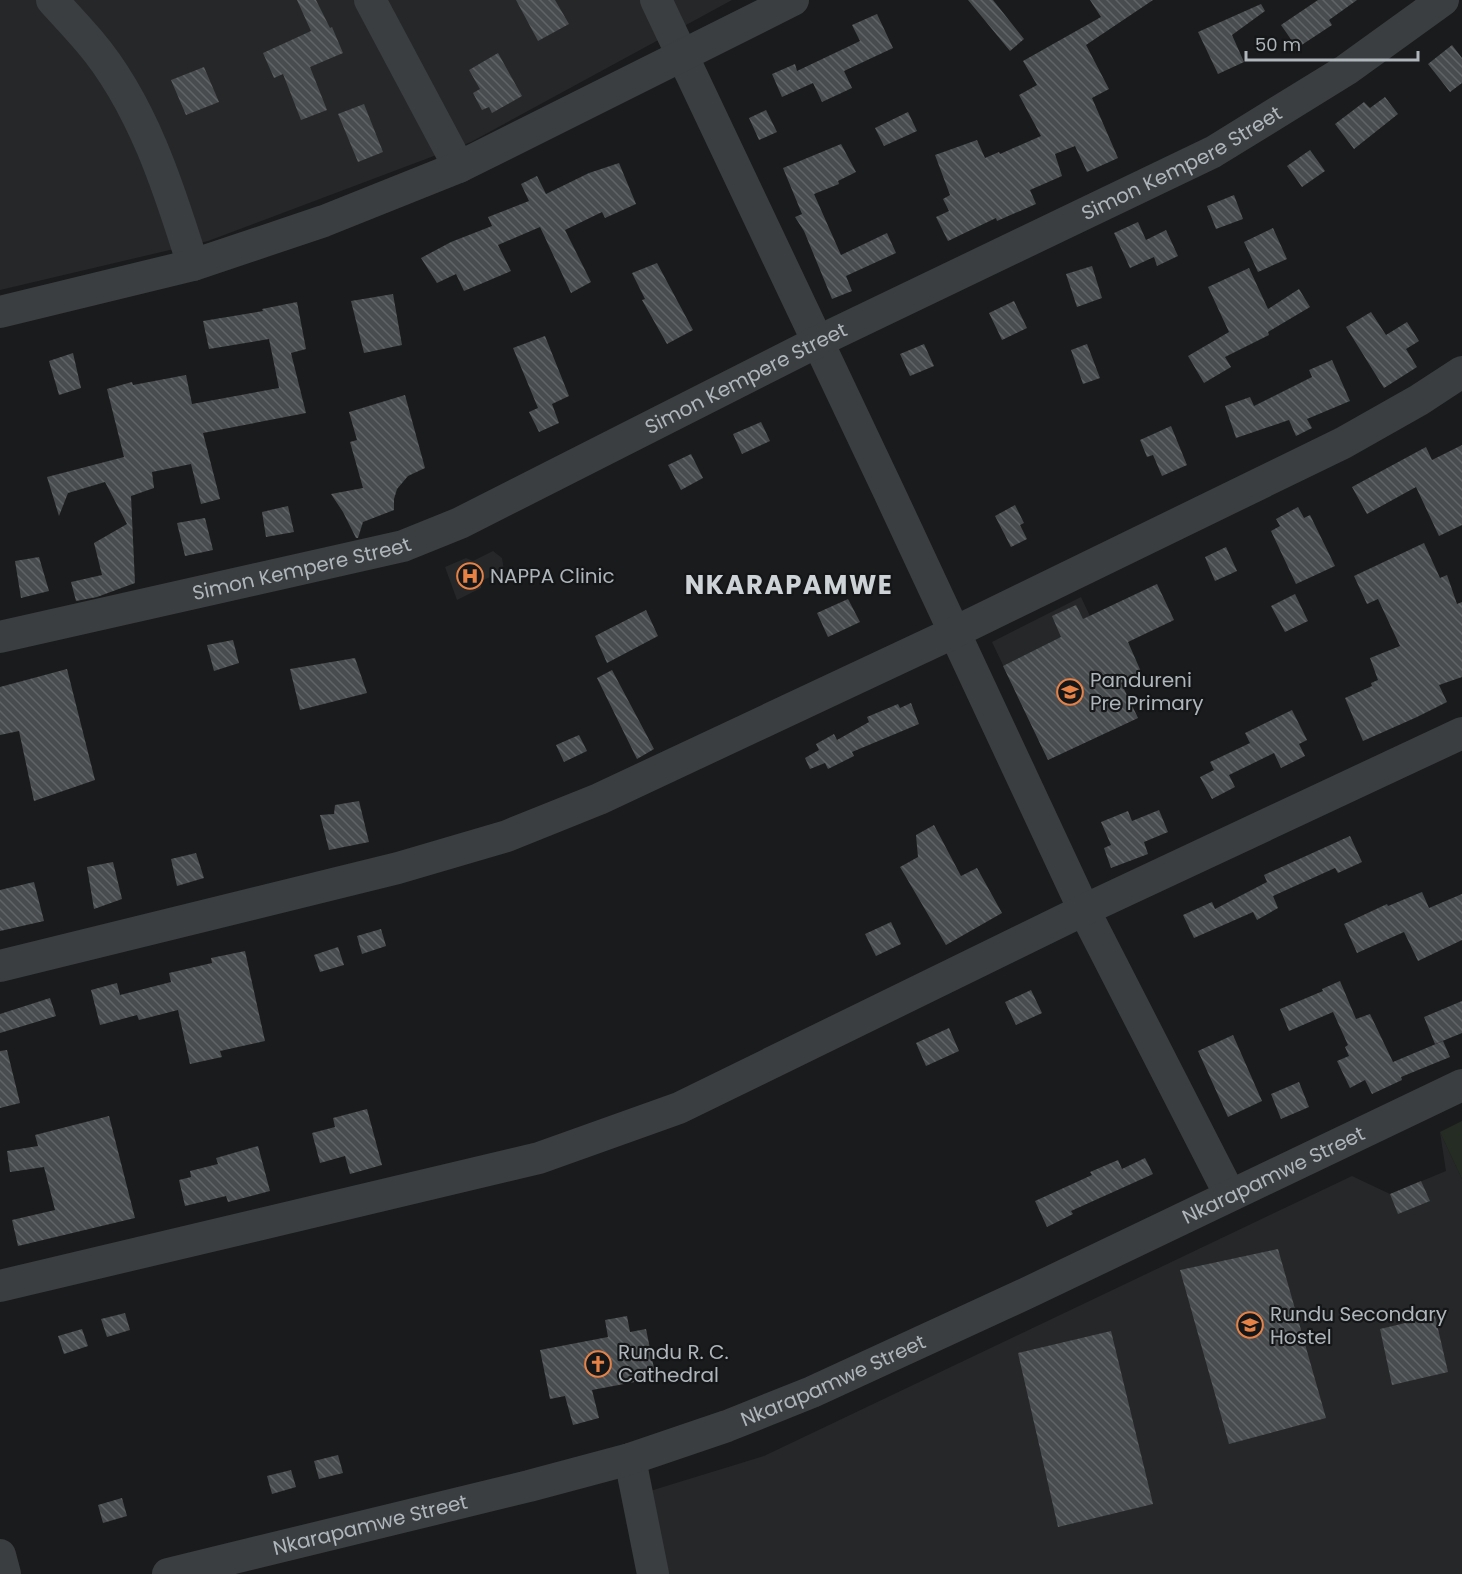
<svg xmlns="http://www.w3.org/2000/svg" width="1462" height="1574" font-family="Poppins,sans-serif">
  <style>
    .built { fill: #262729 }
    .pitch { fill: #252c24 }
    .building { fill: url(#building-back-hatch) }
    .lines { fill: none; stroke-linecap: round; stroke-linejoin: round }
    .minor { stroke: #3b3e41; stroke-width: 32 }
    .labels { text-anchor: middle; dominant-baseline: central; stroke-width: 4.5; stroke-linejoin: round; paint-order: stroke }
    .street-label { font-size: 20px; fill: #aeb6bb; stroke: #151617 }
    .poi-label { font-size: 20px; fill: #aeb6bb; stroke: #151617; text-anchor: start }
    .district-label { font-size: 26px; font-weight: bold; letter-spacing: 1.5px; fill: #ced3d7; stroke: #151617 }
  </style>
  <defs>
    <pattern id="building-back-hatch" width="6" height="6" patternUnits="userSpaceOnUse" patternTransform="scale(1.5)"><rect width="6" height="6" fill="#494c4f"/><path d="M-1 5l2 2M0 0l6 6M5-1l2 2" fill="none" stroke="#616466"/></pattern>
  </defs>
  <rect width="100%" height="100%" fill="#1a1b1c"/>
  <path class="built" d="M0 0H732L471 142 208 241 0 290Z
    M493 551 502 558 504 571 481 581V588L457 600 445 567 466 558 473 561Z
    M1081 597 1138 718 1048 760 992 642Z
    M1440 1132 1462 1179V1574H668L650 1491 764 1456 1352 1176 1390 1194 1446 1171Z"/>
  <path class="pitch" d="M1462 1121V1179L1440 1132Z"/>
  <path class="building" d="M297 0H316L330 28 332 27 343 53 310 67 327 110 301 120 283 74 274 78 263 53 311 31Z
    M516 0H555L569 24 538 41Z
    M968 0H993L1024 39 1010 51Z
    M1090 0H1153L1086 45 1109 89 1092 98 1118 158 1087 172 1075 146 1055 154 1062 176 1030 190 1036 204 997 221 996 218 948 241 936 217 949 211 943 199 950 195 935 155 977 140 985 158 999 152 1000 154 1041 136 1019 95 1037 85 1023 61 1101 17Z
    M1318 0H1357L1329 20 1332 25 1297 48 1281 25Z
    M1261 4 1265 11 1232 35 1244 62 1218 74 1198 32Z
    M877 14 893 48 844 71 852 88 822 102 813 83 782 97 772 74 795 64 797 71 860 41 852 25Z
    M1452 45 1462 58V83L1450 92 1428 64Z
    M498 53 522 96 492 113 489 107 482 110 473 93 480 89 469 70Z
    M204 67 219 102 186 115 171 80Z
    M1385 97 1398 114 1354 149 1335 124 1364 102 1370 108Z
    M364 104 383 152 358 162 338 114Z
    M766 110 777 132 759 140 749 118Z
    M908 112 917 131 884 146 875 128Z
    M841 144 856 172 838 181 839 184 814 194 841 255 887 233 896 253 846 276 852 291 832 299 804 231 795 217 802 214 783 168Z
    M1310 150 1325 171 1302 187 1287 166Z
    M619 163 636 204 605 218 602 212 565 230 591 282 571 293 540 227 498 245 511 271 464 291 456 274 437 283 421 258 451 242 492 226 488 217 529 201 521 184 537 176 546 194 589 173Z
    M1234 195 1243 219 1216 229 1207 206Z
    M1138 222 1146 240 1166 230 1178 256 1157 266 1154 257 1130 268 1114 233Z
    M1273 228 1287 259 1258 272 1244 242Z
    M657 263 693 330 667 344 642 300 645 299 632 273Z
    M1092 266 1102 298 1077 307 1066 274Z
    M1249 268 1268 309 1299 289 1310 307 1268 332 1269 335 1225 357 1231 367 1204 383 1188 356 1229 332 1208 287Z
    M393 294 402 345 364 353 351 301Z
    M1014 301 1027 328 1002 340 989 313Z
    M297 302 306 349 291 353 306 413 203 433 220 499 201 504 191 464 152 472 154 488 131 496 135 583 97 597 76 601 71 582 102 575 94 543 127 524 105 482 68 493 59 516 47 477 124 457 107 389 132 382 133 385 186 375 192 404 279 388 269 339 209 349 203 321 263 311 262 309Z
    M1371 312 1386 335 1407 322 1419 341 1406 349 1417 367 1384 388 1346 327Z
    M545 336 569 396 552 404 559 423 539 432 529 412 538 408 513 348Z
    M924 344 934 366 910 376 900 354Z
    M1087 344 1100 378 1083 384 1071 350Z
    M73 353 81 388 59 395 49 361Z
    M1332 360 1350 401 1307 419 1312 428 1296 436 1289 420 1236 438 1225 406 1250 397 1254 406 1312 377 1309 370Z
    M405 395 425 468 408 476 397 489 394 499V510L363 522 358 538H356L343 512 331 494 363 488 350 442 357 440 349 412Z
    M761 422 770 441 742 454 733 434Z
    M1171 426 1187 465 1162 476 1153 455 1147 457 1140 440Z
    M1462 445V525L1439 536 1416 487 1367 514 1352 487 1426 447 1432 460Z
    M691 454 703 478 681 490 668 465Z
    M1015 505 1024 523 1020 525 1027 539 1011 547 995 516Z
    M288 506 294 532 266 537 262 512Z
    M1298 507 1304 518 1310 515 1335 566 1296 584 1271 531 1280 526 1276 519Z
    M205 518 213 550 185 556 177 523Z
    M1424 543 1440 578 1447 575 1457 604 1462 602V677L1439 685 1447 702 1417 717 1363 741 1345 698 1372 686 1371 683 1378 680 1370 658 1400 646 1378 599 1367 604 1354 576Z
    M1226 547 1237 571 1215 581 1205 557Z
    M39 557 49 591 21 598 15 561Z
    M1157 584 1174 620 1128 642 1142 674 1121 683 1138 718 1048 760 1003 666 1061 637 1052 616 1076 605 1083 619Z
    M1295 594 1308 621 1285 632 1271 606Z
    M848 599 860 622 828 637 817 613Z
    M646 610 658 636 607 663 595 636Z
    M233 640 239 663 214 671 207 645Z
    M355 658 367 693 300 710 290 669Z
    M67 669 95 780 34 801 19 731 0 735V687Z
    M612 670 654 749 637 759 597 678Z
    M911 703 919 724 852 752 854 756 828 769 825 763 810 769 805 758 819 750 816 744 834 734 837 740 869 722 867 717 898 704 900 708Z
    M1292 710 1307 740 1299 744 1305 756 1281 768 1274 753 1229 775 1235 787 1212 799 1200 777 1214 770 1210 762 1250 743 1245 733Z
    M579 735 587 751 564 762 556 745Z
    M359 801 369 842 329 850 320 815 334 814 335 805Z
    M1159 810 1168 832 1144 842 1148 854 1111 868 1104 848 1111 845 1101 822 1128 811 1132 821Z
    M934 825 961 876 977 868 1002 913 946 945 900 867 918 857 916 835Z
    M1350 836 1362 862 1338 873 1335 868 1273 896 1278 908 1257 920 1253 912 1194 938 1183 915 1212 902 1215 909 1267 882 1264 875Z
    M196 853 204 878 177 886 171 859Z
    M113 862 122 899 94 909 87 867Z
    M34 882 44 921 0 931V890Z
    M1422 892 1429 908 1462 894V940L1418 961 1404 932 1357 953 1344 924 1387 904 1388 906Z
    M891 922 901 944 876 956 865 934Z
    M381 929 386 946 362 954 357 936Z
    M338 947 344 965 320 972 314 955Z
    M245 951 265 1041 220 1051 222 1057 190 1064 178 1010 139 1020 137 1015 100 1025 91 990 117 983 120 995 171 982 169 973 212 963 211 958Z
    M1340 981 1356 1019 1370 1014 1393 1062 1443 1041 1450 1057 1401 1077 1402 1080 1372 1094 1365 1080 1350 1088 1337 1061 1349 1056 1345 1047 1348 1045 1333 1012 1289 1031 1280 1009 1323 991 1322 989Z
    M1031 990 1042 1013 1016 1025 1005 1002Z
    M50 998 56 1016 0 1033V1014Z
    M1462 1001V1033L1435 1044 1424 1017Z
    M949 1028 959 1051 926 1066 916 1043Z
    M1233 1035 1262 1101 1228 1117 1198 1051Z
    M7 1050 20 1103 0 1108V1051Z
    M1299 1082 1309 1107 1281 1119 1271 1094Z
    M367 1109 382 1165 350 1174 345 1156 320 1163 312 1133 335 1127 333 1118Z
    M109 1116 135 1218 18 1246 12 1220 55 1210 44 1167 10 1172 7 1151 38 1146 35 1135Z
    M258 1146 270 1191 228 1202 226 1196 185 1206 179 1180 191 1177 190 1171 218 1164 216 1158Z
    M1145 1158 1153 1174 1071 1211 1073 1214 1047 1227 1035 1201 1092 1175 1090 1172 1118 1160 1122 1169Z
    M1421 1181 1430 1201 1398 1214 1390 1194Z
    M1278 1249 1326 1418 1229 1444 1180 1270Z
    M125 1313 130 1330 107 1337 101 1319Z
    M627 1316 630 1332 646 1329 656 1378 592 1390 599 1418 573 1425 565 1396 550 1399 540 1350 608 1337 605 1320Z
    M1435 1316 1448 1372 1392 1385 1380 1329Z
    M82 1329 88 1346 64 1354 58 1336Z
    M1111 1331 1153 1504 1058 1527 1018 1353Z
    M338 1455 343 1473 319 1479 314 1461Z
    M291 1470 296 1487 272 1494 267 1476Z
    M122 1498 127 1516 103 1523 98 1505Z"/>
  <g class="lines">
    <g class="minor">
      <path d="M52 0C64 13 77 27 89 41 142 103 169 188 193 265"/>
      <path d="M370 0 459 167"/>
      <path d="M656 0 889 492 1084 910 1230 1195"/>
      <path d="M0 312 193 265 324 221 459 167 793 0"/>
      <path id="s1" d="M0 637 403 546 460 523 817 342 1213 152 1346 70 1443 0"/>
      <path d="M0 966 398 868 507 836 599 799 955 632 1343 443 1419 400 1462 372"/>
      <path d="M0 1286 539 1158 679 1108 1084 910 1462 733"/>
      <path d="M630 1459 653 1574"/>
      <path d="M0 1555 5 1574"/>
      <path id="s2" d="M168 1574 529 1486 630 1459 727 1426 812 1392 1027 1293 1462 1085"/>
    </g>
  </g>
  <defs>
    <g id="hospital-ring" transform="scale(1.35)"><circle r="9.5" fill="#151617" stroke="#e78247" stroke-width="1.5"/><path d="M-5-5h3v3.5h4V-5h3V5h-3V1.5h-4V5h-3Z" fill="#e78247"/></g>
    <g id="school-ring" transform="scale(1.35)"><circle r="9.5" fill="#151617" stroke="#e78247" stroke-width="1.5"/><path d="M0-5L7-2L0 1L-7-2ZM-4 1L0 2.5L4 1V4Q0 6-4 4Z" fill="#e78247"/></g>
    <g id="church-ring" transform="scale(1.35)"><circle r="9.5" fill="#151617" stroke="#e78247" stroke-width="1.5"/><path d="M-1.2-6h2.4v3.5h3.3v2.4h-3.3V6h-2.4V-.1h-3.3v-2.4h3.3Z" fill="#e78247"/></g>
  </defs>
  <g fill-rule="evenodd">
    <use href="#hospital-ring" x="470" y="576"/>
    <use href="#school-ring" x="1070" y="692"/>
    <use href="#school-ring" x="1250" y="1325"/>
    <use href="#church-ring" x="598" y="1364"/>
  </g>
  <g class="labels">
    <g class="street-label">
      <text stroke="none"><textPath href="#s1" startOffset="1281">Simon Kempere Street</textPath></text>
      <text stroke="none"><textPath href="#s1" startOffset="795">Simon Kempere Street</textPath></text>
      <text stroke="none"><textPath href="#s1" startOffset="309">Simon Kempere Street</textPath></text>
      <text stroke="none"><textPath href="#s2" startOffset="1180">Nkarapamwe Street</textPath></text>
      <text stroke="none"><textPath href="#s2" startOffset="694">Nkarapamwe Street</textPath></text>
      <text stroke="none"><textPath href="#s2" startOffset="208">Nkarapamwe Street</textPath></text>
    </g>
    <g class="poi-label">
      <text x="490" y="576">NAPPA Clinic</text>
      <text x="1090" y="680">Pandureni<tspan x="1090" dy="23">Pre Primary</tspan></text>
      <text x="1270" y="1314">Rundu Secondary<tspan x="1270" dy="23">Hostel</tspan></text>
      <text x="618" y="1352">Rundu R. C.<tspan x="618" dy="23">Cathedral</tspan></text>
    </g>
    <g class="district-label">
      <text x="789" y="585">NKARAPAMWE</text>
    </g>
  </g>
  <path d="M1246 51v9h172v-9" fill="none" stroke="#aeb6bb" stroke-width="3"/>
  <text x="1255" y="51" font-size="18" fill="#aeb6bb" stroke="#151617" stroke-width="4.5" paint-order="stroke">50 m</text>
</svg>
